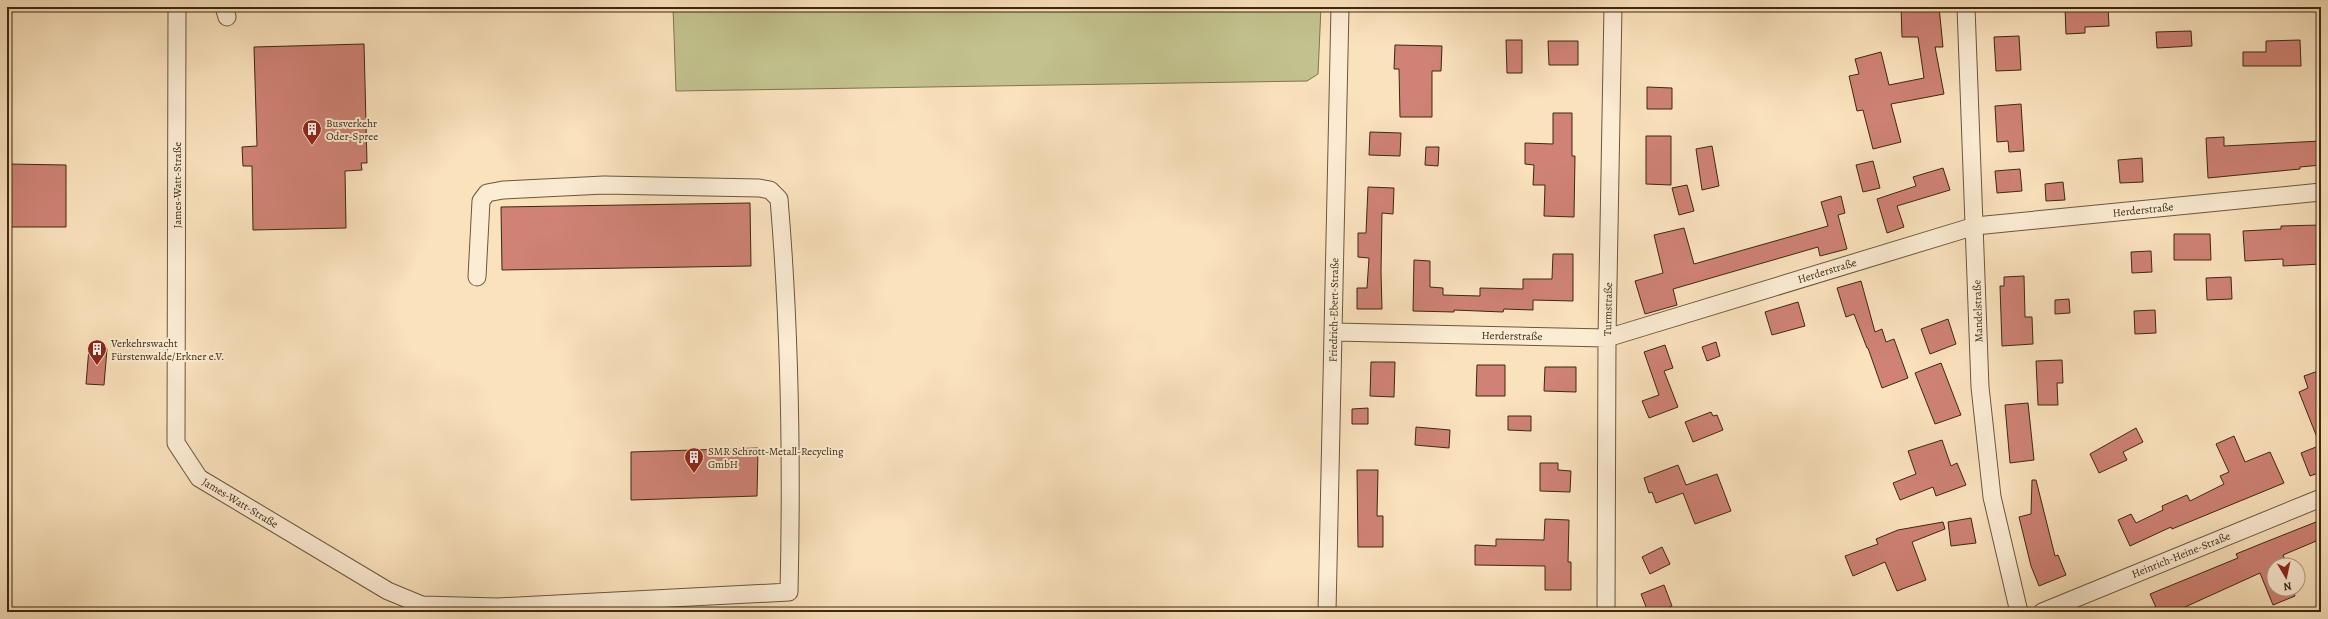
<svg xmlns="http://www.w3.org/2000/svg" width="2328" height="619" font-family="Alegreya,serif">
  <style>
    .green { fill: #c2c28e; stroke: #7f754f }
    .building { fill: #cf8275; stroke: #3c2810 }
    .lines { fill: none; stroke-linecap: round; stroke-linejoin: round }
    .minor-casing { stroke: #6c563b; stroke-width: 19 }
    .minor { stroke: #fcecd4; stroke-width: 17 }
    .labels { text-anchor: middle; dominant-baseline: central; stroke-width: 4; stroke-linejoin: round; paint-order: stroke }
    .poi-label { font-size: 11px; fill: #3c2810; stroke: #fcecd4; text-anchor: start }
    .street-label { font-size: 11px; fill: #3c2810; stroke: #fcecd4 }
  </style>
  <rect width="100%" height="100%" fill="#fae2bd"/>
  <filter id="stains"><feTurbulence type="fractalNoise" baseFrequency=".005" numOctaves="4"/><feColorMatrix values="0 0 0 0 .2 0 0 0 0 .09 0 0 0 0 .02 0 0 0 .5 -.17"/></filter>
  <radialGradient id="worn" r=".72"><stop offset=".6" stop-color="#630" stop-opacity="0"/><stop offset="1" stop-color="#630" stop-opacity=".3"/></radialGradient>
  <path class="green" d="M673 7H1321L1318 74 1307 81 676 91Z"/>
  <path class="building" d="M1901 7H1939L1943 47H1935L1944 94 1891 104 1901 142 1873 149 1863 110 1857 111 1849 76 1859 74 1855 59 1881 52 1889 85 1924 78 1918 37H1902Z
    M2065 7H2108L2109 26 2085 27V33L2066 34Z
    M2191 31 2192 46 2157 48 2156 32Z
    M2019 36 2021 70 1996 71 1994 37Z
    M1506 40H1522V73H1507Z
    M2300 40 2301 66H2243V52H2266V41Z
    M1548 41H1578V65H1549Z
    M364 44 367 163H361L362 170 345 171 346 228 253 230 252 166H243L242 147 257 146 254 47Z
    M1395 45 1442 46 1441 71H1432V117H1400L1399 69H1394Z
    M1647 87 1672 88V109H1647Z
    M2021 104 2024 151 2009 152 2008 141 1997 142 1995 106Z
    M1553 113H1572V156H1575L1574 217 1544 216 1545 185H1533L1534 165 1525 164V143L1553 144Z
    M1370 132 1401 133 1400 156 1369 155Z
    M1646 136H1671V185L1646 184Z
    M2224 137V146L2321 141V165L2300 167V169L2208 178 2206 138Z
    M1712 146 1719 186 1702 190 1696 149Z
    M1426 147H1439L1438 166 1425 165Z
    M2142 158 2143 182 2120 183 2118 160Z
    M1873 161 1880 188 1863 192 1856 165Z
    M7 164 66 165V227H7Z
    M1943 168 1950 190 1897 206 1904 227 1887 233 1877 199 1916 186 1913 177Z
    M2020 169 2022 191 1997 193 1995 171Z
    M2063 182 2065 200 2046 201 2045 184Z
    M1687 185 1694 211 1679 215 1672 188Z
    M1368 187 1394 188 1393 214 1382 213 1381 272 1382 309H1357V288H1367L1369 258 1358 257V233H1366Z
    M1841 196 1845 213 1838 215 1847 249 1820 256 1818 247 1673 289 1677 305 1645 314 1635 281 1663 273 1654 235 1684 228 1694 264 1828 226 1821 202Z
    M750 203 751 266 502 270 501 207Z
    M2321 225V264L2283 266V259L2245 261 2243 231 2281 229V226Z
    M2174 234H2210L2211 260H2174Z
    M2151 251 2152 272 2132 273 2131 252Z
    M1553 254H1573V301L1533 300V310L1504 309 1503 312 1454 310V312L1413 311 1414 260 1430 261V287L1443 288V295L1480 296V288L1523 289V279H1552Z
    M2024 276 2025 317H2032L2033 344 2002 346 2000 286H2004V277Z
    M2231 277 2232 299 2207 300 2206 278Z
    M1861 281 1875 332 1882 329 1886 342 1894 339 1908 378 1882 388 1868 348H1867L1854 314 1846 317 1837 288Z
    M2069 299 2070 313 2055 314V300Z
    M1798 302 1805 326 1772 335 1765 312Z
    M2155 310 2156 333 2135 334 2134 311Z
    M1948 319 1956 344 1930 354 1921 329Z
    M1716 342 1720 356 1707 361 1702 347Z
    M1665 345 1673 368 1664 371 1678 407 1649 418 1642 401 1659 395 1644 352Z
    M89 348 107 349 104 385 86 384Z
    M2062 360 2063 383H2057L2058 405H2038L2036 361Z
    M1371 362H1395L1394 397 1370 396Z
    M1941 363 1961 415 1935 424 1915 373Z
    M1477 365H1505V396H1476Z
    M1545 367H1576V392L1544 391Z
    M2321 370V445H2320L2299 392 2308 388 2304 376Z
    M2028 403 2034 460 2010 463 2005 405Z
    M1368 408V424H1352V409Z
    M1711 412 1713 416 1717 415 1723 430 1693 442 1685 422Z
    M1508 416H1531V431L1508 430Z
    M1416 427 1450 430 1449 448 1415 445Z
    M2136 428 2143 442 2123 452 2127 460 2099 473 2090 454Z
    M2234 436 2245 462 2270 452 2284 483 2172 529 2171 527 2130 546 2118 520 2131 514 2136 523 2163 510 2162 506 2187 495 2190 501 2224 484 2220 476 2229 472 2216 444Z
    M1942 440 1951 466 1957 463 1966 485 1936 496 1933 487 1900 500 1893 483 1916 474 1908 451Z
    M2321 445V472L2310 476 2301 453Z
    M758 448 757 496 631 500V452Z
    M1540 463H1558V470L1571 471 1570 492 1540 491Z
    M1678 465 1686 485 1717 474 1731 511 1695 524 1683 493 1656 503 1652 492 1649 493 1644 478Z
    M1357 470H1378L1377 516H1383V547H1358Z
    M2032 480H2036L2055 556 2058 555 2066 575 2039 586 2031 566 2019 517 2031 514Z
    M1971 518 1976 543 1951 546 1948 522Z
    M1545 519 1569 520 1568 562H1571V590H1545V566L1475 565V545L1496 546V539L1544 540Z
    M2321 520V539L2283 555 2287 565H2274V589H2293L2295 596 2273 605 2260 573 2174 612H2158L2150 594 2238 558 2236 554 2263 543Z
    M1943 522 1945 529 1912 542 1926 580 1897 591 1885 562 1853 576 1845 556 1878 544 1876 539 1898 530Z
    M1662 547 1670 564 1650 574 1642 557Z
    M1664 585 1672 606 1656 612H1648L1641 594Z"/>
  <g class="lines">
    <g class="minor-casing">
      <path id="minor" d="M177 7 176 443 199 478 388 591 422 605 498 607 789 592C792 461 790 329 779 199L770 190 759 188 604 185 503 190 487 193 481 201 477 277
        M224 7 227 17
        M1966 7 1980 387 1992 497 2019 612
        M1334 332 1607 338 1975 226 2321 192
        M1327 612 1340 7
        M1606 612 1607 338 1613 7
        M2042 612 2321 498"/>
    </g>
    <use href="#minor" class="minor"/>
  </g>
  <defs>
    <g id="building-pin" transform="scale(1)"><path d="M0 17L-7.5 6A9.5 9.5 0 1 1 7.5 6Z" fill="#8f2418" stroke="#fcecd4"/><path d="M-4-6H4V6H1V3H-1V6H-4ZM-2.5-4.3h1.7v1.8h-1.7ZM.8-4.3h1.7v1.8H.8ZM-2.5-1h1.7V.8h-1.7ZM.8-1h1.7V.8H.8Z" fill="#fff"/></g>
  </defs>
  <g fill-rule="evenodd">
    <use href="#building-pin" x="312" y="129"/>
    <use href="#building-pin" x="97" y="349"/>
    <use href="#building-pin" x="694" y="457"/>
  </g>
  <g class="labels">
    <g class="poi-label">
      <text x="326" y="123">Busverkehr<tspan x="326" dy="13">Oder-Spree</tspan></text>
      <text x="111" y="343">Verkehrswacht<tspan x="111" dy="13">Fürstenwalde/Erkner e.V.</tspan></text>
      <text x="708" y="451">SMR Schrott-Metall-Recycling<tspan x="708" dy="13">GmbH</tspan></text>
    </g>
    <g class="street-label">
      <text transform="translate(177 185) rotate(-90)">James-Watt-Straße</text>
      <text transform="translate(2143 210) rotate(-6)">Herderstraße</text>
      <text transform="translate(1827 271) rotate(-17)">Herderstraße</text>
      <text transform="translate(1608 309) rotate(-89)">Turmstraße</text>
      <text transform="translate(1334 310) rotate(-89)">Friedrich-Ebert-Straße</text>
      <text transform="translate(1978 311) rotate(-92)">Mandelstraße</text>
      <text transform="translate(1512 336) rotate(1)">Herderstraße</text>
      <text transform="translate(240 503) rotate(31)">James-Watt-Straße</text>
      <text transform="translate(2181 555) rotate(-22)">Heinrich-Heine-Straße</text>
    </g>
  </g>
  <rect width="2328" height="619" fill="none" stroke="#fae2bd" stroke-width="24"/>
  <rect x="8" y="8" width="2312" height="603" fill="none" stroke="#3c2810" stroke-width="2"/>
  <rect x="12" y="12" width="2304" height="595" fill="none" stroke="#3c2810"/>
  <g transform="translate(2286 577) rotate(171)"><circle r="19" fill="#fcecd4" stroke="#af9e86"/>
  <path d="M0-3L7 15L0 10L-7 15Z" fill="#8f2418"/>
  <text y="-6" font-size="11" font-weight="bold" text-anchor="middle" fill="#3c2810">N</text>
  </g>
  <rect width="100%" height="100%" filter="url(#stains)"/>
  <rect width="100%" height="100%" fill="url(#worn)"/>
</svg>
